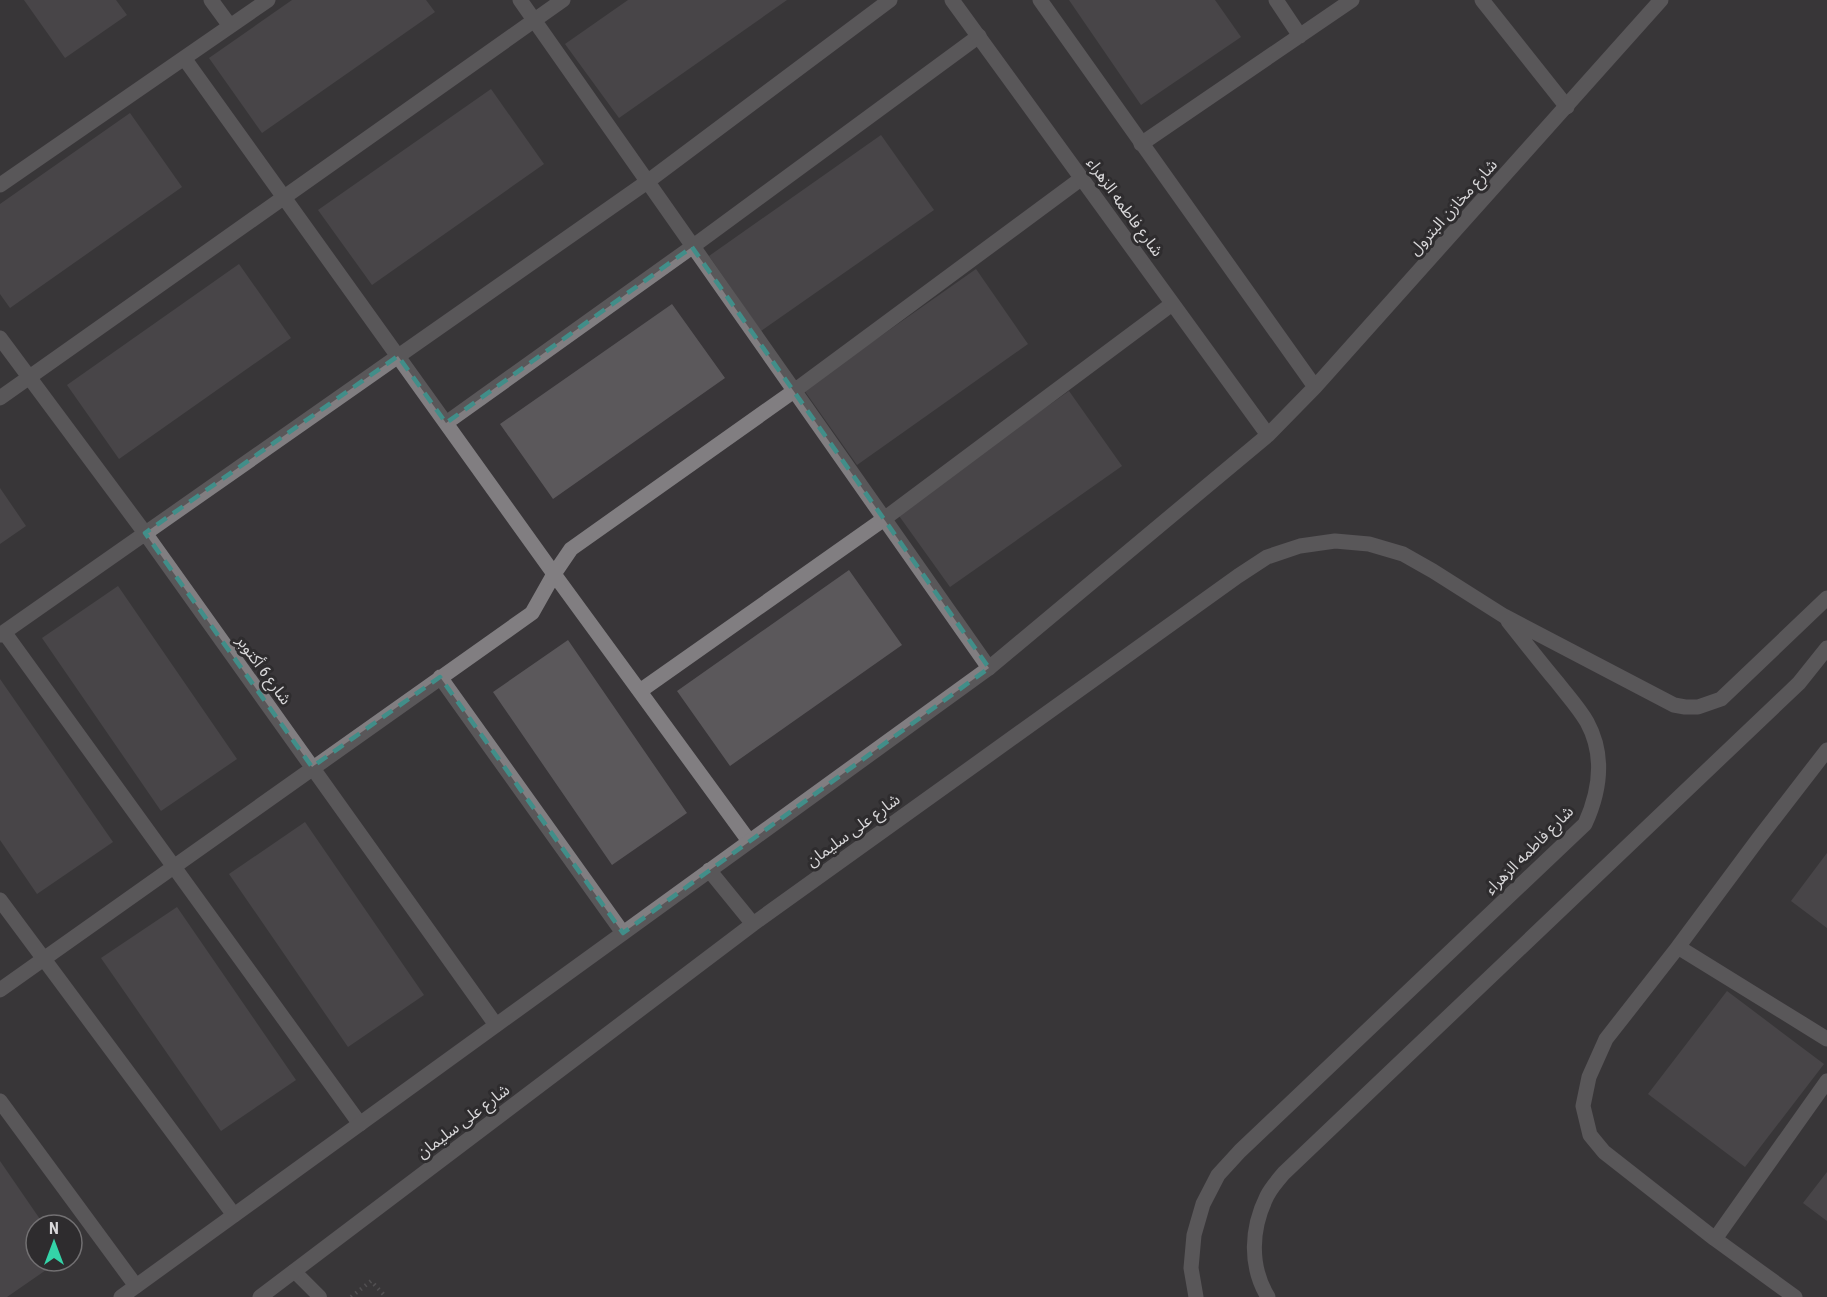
<svg xmlns="http://www.w3.org/2000/svg" width="1827" height="1297" font-family="'Roboto Condensed','Noto Sans Arabic',sans-serif">
  <style>
    .building { fill: #5b585b }
    .lines { fill: none; stroke-linecap: round; stroke-linejoin: round }
    .path { stroke: #6f6d6f; stroke-width: 4; stroke-dasharray: 1.5 4.5; stroke-linecap: butt }
    .service { stroke: #817e81; stroke-width: 14 }
    .minor { stroke: #817e81; stroke-width: 15 }
    .tertiary { stroke: #817e81; stroke-width: 15 }
    .marked { fill: none; stroke: #418e89; stroke-width: 4.5; stroke-dasharray: 12 8; stroke-linejoin: round }
    .labels { text-anchor: middle; dominant-baseline: central; stroke-width: 6; stroke-linejoin: round; paint-order: stroke }
    .street-label { font-size: 16px; fill: #d8d7d9; stroke: #2e2c2e }
  </style>
  <rect width="100%" height="100%" fill="#393639"/>
  <path class="building" d="M24 0H116L127 15 65 58Z
    M292 0H426L435 12 262 133 209 58Z
    M628 0H787L619 118 565 44Z
    M1069 0H1215L1241 37 1141 105Z
    M491 89 544 164 372 285 318 210Z
    M130 113 182 187 10 308 0 294V204Z
    M881 135 934 210 761 331 709 256Z
    M239 264 291 338 119 459 67 385Z
    M976 269 1028 344 857 465 804 390Z
    M672 304 725 378 553 499 500 424Z
    M1069 391 1122 466 950 587 897 513Z
    M0 488 26 526 0 544Z
    M849 570 902 645 730 766 677 691Z
    M118 586 237 759 161 811 42 638Z
    M568 640 687 813 612 865 493 692Z
    M0 679 113 842 37 894 0 840Z
    M305 822 424 995 348 1047 229 874Z
    M1827 853V928L1791 901Z
    M177 907 296 1080 221 1131 101 958Z
    M1727 991 1824 1064 1745 1167 1648 1094Z
    M0 1161 44 1225H36V1261H59L7 1297H0Z
    M1827 1172V1221L1803 1203Z"/>
  <g class="lines">
    <path class="path" d="M351 1297 371 1281 386 1297"/>
    <path class="service" d="M294 1271 320 1297"/>
    <path class="minor" d="M211 0 230 26
      M520 0 989 668
      M1276 0 1300 36
      M1482 0 1567 107
      M184 58 554 574 749 841
      M1141 144 1352 0
      M0 185 268 0
      M0 338 145 533 496 1025
      M0 398 563 0
      M446 423 692 247 979 36
      M4 632 360 1124
      M0 635 647 182 890 0
      M440 677 623 933
      M640 691 884 519 1172 304
      M0 900 234 1215
      M1678 947 1827 1039
      M0 990 532 613 554 574 571 549 794 391 1082 178
      M0 1101 136 1286
      M1715 1239 1827 1081
      M1795 1297 1715 1239 1604 1152 1590 1135 1583 1106 1589 1077 1606 1039 1678 947 1759 838 1827 750"/>
    <path class="tertiary" d="M952 0 1268 435
      M1040 0 1315 387
      M709 870 753 924
      M121 1297 989 668 1268 435 1315 387 1661 0
      M260 1297 753 924 1238 576 1267 557 1300 546 1335 541 1369 544 1403 554 1433 571 1504 616 1674 705 1685 707H1698L1721 699 1827 598
      M1196 1297 1191 1268 1194 1235 1203 1204 1218 1175 1240 1151 1585 824C1600 791 1605 755 1587 722 1579 708 1567 695 1557 682 1540 662 1524 641 1508 621
      M1268 1297C1249 1266 1251 1228 1267 1196 1271 1188 1278 1180 1284 1173L1799 683 1827 648"/>
  </g>
  <path d="M0 0H1827V1297H0ZM692 247 989 668 623 933 440 677 312 767 145 533 398 356 446 423Z" fill="#393639" fill-opacity=".55" fill-rule="evenodd"/>
  <path class="marked" d="M692 247 989 668 623 933 440 677 312 767 145 533 398 356 446 423Z"/>
  <g class="labels">
    <g class="street-label">
      <text transform="translate(1125 207) rotate(54)">شارع فاطمه الزهراء</text>
      <text transform="translate(1453 207) rotate(-48)">شارع مخازن البترول</text>
      <text transform="translate(264 670) rotate(54)">شارع 6 أكتوبر</text>
      <text transform="translate(853 830) rotate(-36)">شارع على سليمان</text>
      <text transform="translate(1529 850) rotate(-45)">شارع فاطمه الزهراء</text>
      <text transform="translate(463 1121) rotate(-37)">شارع على سليمان</text>
    </g>
  </g>
  <g transform="translate(54 1243)"><circle r="28" fill="#2e2c2e" stroke="#727072" stroke-width="1.5"/>
  <path d="M0-4.5L10 22L0 15L-10 22Z" fill="#34d4a8"/>
  <text y="-9" font-size="16" font-weight="bold" text-anchor="middle" fill="#d8d7d9">N</text>
  </g>
</svg>
